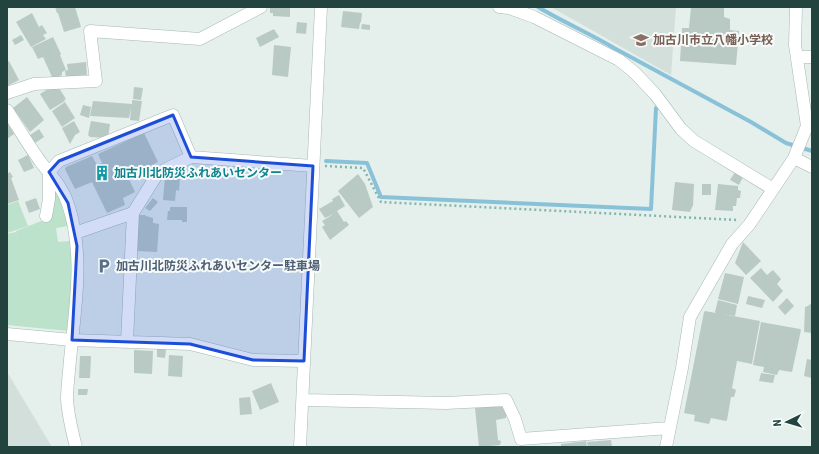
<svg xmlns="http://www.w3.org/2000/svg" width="819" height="454" font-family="'Roboto Condensed','Noto Sans JP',sans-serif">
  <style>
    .built { fill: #d2dfdb }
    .green { fill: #bce2cb }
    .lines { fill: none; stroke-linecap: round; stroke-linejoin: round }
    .stream { stroke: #89c2d8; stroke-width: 4 }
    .building { fill: #b9cac5 }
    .minor-casing { stroke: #a7b8b4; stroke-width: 13 }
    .path { stroke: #82b5ac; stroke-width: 2.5; stroke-dasharray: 2 3; stroke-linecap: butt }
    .minor { stroke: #fff; stroke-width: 12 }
    .marked { fill: #1d4ed8; fill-opacity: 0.2; stroke: #1d4ed8; stroke-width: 3; stroke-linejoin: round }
    .labels { text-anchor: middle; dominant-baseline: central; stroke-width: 4; stroke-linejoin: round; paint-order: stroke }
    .education-label { font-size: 12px; font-weight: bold; fill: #785e54; stroke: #f6fbf9; text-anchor: start }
    .culture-label { font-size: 12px; font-weight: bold; fill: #0d838f; stroke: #f6fbf9; text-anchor: start }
    .service-label { font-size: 12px; font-weight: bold; fill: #4e5e75; stroke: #f6fbf9; text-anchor: start }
  </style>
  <rect width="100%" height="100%" fill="#e5efec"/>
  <path class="built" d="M551 7H676L671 75Z
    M7 372 52 447H7Z"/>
  <path class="green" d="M54 189 58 193 68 226 56 228 58 242 71 241 73 264 69 331 7 325V234L16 232 21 297 16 231 49 218Z
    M18 201 28 226 7 233V205Z"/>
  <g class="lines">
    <path class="stream" d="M538 7C563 22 589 33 614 48L751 122 786 143 812 151
      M326 161 367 163 381 197 651 209 656 108"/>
  </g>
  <path class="building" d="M55 7H75L81 27 64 32 58 13H57Z
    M270 7H290V17L273 16V13H270Z
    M691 7H724V17L730 19V30L739 31 736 65 680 61 682 28H689Z
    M343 11 362 13 361 22 360 23 359 29 341 27Z
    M32 13 39 27 42 25 47 33 43 35 46 39 31 47 16 22Z
    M297 22 307 23 306 34 296 33Z
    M362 24 370 25V30L361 29Z
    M274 29 279 37 260 47 256 38Z
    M21 35 24 40 15 45 12 40Z
    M53 37 61 54 60 55 66 70 62 72V75L55 79 52 77 43 57 38 59 32 47Z
    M274 45 291 47 288 77 272 75Z
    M9 61 19 80 7 86V62Z
    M86 62 87 76 66 78 65 71 68 70 67 64Z
    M54 85 57 90 59 88 66 99 64 100 65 101 50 110 40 94Z
    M134 87 143 88 141 100 133 99Z
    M27 97 44 120 30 132 13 108Z
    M132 100 142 101 139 121 130 120 131 108 129 118 90 116 93 101 132 104Z
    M65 102 75 118 62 127 52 111Z
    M83 105 91 107 89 118 80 115Z
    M74 121 80 132 75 135 70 144 62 128Z
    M91 121 110 124 108 138 90 137 88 135Z
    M8 124 14 134 7 139V125Z
    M39 129 44 137 35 143 30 135Z
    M144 133 158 162 128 177 135 192 123 198 125 205 107 213 92 182 75 189 65 169 66 167 92 156 97 165 102 163 98 154Z
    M28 155 34 168 24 172 18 160Z
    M10 172 13 177 11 178 19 200 7 204V174Z
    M735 172 743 177 739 185 730 180Z
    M358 174 365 184 373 207 359 218 338 191Z
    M165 177 180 178 179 191 176 190 175 201 163 200Z
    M675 182 694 184 693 206 692 207 690 212 672 210Z
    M702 184H711V195H702Z
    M718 184 738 186V190L741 191 740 198H737L736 206H733V211L715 210Z
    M339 195 345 206 337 211 344 222 346 221 349 225 330 240 322 227 325 225 322 221 334 214 325 218 319 209 333 201 332 199Z
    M36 198 40 209 29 213 25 202Z
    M153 198 158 202 150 211 145 208Z
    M170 207H187V222H182V220H167L168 211H170Z
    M137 215H145L146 216 153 218V223L159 224 157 252 136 251Z
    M743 242 761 261 746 275 735 263Z
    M761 268 767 275 773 270 781 279 777 284 783 291 773 302 750 278Z
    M725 273 744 277 738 304 718 299Z
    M748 296 765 300 762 308 746 304Z
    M787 298 794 306 785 315 778 307Z
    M718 300 737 305 735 316 722 314 760 321 752 364 737 361 732 388 736 390 734 397H731L727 420 726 421 711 418 709 424 694 421 695 415 684 413 704 312 705 311 716 313 715 312Z
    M810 304 812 305V333L804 332 805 307 808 306Z
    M761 322 800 329 801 330 792 372 779 370 777 375 763 372 764 367 753 365Z
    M157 349H166L165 358 157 357Z
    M134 350 153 351 152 374 134 373Z
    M169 355 183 356 182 377 168 376Z
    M80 356H91L90 378H79Z
    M807 359 812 360V378L804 376Z
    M761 373 775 375 773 383 759 381Z
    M271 383 279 402 260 410 252 391Z
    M78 389H88L87 395H78Z
    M250 397 252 414 240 415 239 398Z
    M495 406 503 407 504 411 506 412V418L496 420 498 440 501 441 500 445 479 447 475 408Z
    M611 440 612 447H588L587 442Z
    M586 441 587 447H561V444Z"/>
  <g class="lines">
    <g class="minor-casing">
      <path id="minor" d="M499 7 509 8 534 17 619 60 634 72 655 94 681 129 694 141 773 189
        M797 57H812
        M7 93 34 84 96 81 90 31 200 39 261 7
        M7 110C18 127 28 145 40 161 50 175 63 187 68 204 85 254 75 309 70 360 69 373 67 387 67 399 68 416 72 431 76 447
        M794 158 812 167
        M46 216 49 199V172L59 161 173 115 191 157
        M75 233 133 213
        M7 334 72 340 190 344 253 360 304 361
        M127 342 133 213 158 173 191 157 313 166
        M303 400 446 403 506 400 515 419 521 439 669 428
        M300 447 321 7
        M666 447 682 368 690 317 732 244 749 225 794 158 807 126 795 45 796 7"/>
    </g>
    <path class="path" d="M325 166 363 168 381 202 738 220"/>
    <use href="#minor" class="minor"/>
  </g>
  <path class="marked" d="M173 115 191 157 313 166 304 361 253 360 190 344 72 340 77 246 68 203 49 172 59 161Z"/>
  <defs>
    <g id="school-bare" transform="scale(1.2)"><path d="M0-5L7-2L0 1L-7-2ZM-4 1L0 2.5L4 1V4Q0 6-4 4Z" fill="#8d6e63" stroke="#f6fbf9" stroke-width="2.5" paint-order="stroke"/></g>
    <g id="building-bare" transform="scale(1.2)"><path d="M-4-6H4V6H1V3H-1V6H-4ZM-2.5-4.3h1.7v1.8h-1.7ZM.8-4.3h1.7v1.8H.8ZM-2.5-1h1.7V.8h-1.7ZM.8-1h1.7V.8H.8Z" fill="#0f9aa8" stroke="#f6fbf9" stroke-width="2.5" paint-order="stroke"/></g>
    <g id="parking-bare" transform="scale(1.2)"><path d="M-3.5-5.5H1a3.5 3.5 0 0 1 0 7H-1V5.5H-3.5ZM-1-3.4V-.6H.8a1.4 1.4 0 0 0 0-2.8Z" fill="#5c6f8a" stroke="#f6fbf9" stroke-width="2.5" paint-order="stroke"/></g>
  </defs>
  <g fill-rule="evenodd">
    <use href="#school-bare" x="641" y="40"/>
    <use href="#building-bare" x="102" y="173"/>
    <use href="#parking-bare" x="104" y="266"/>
  </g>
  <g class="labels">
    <g class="education-label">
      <text x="653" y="40">加古川市立八幡小学校</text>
    </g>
    <g class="culture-label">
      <text x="114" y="173">加古川北防災ふれあいセンター</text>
    </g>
    <g class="service-label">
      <text x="116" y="266">加古川北防災ふれあいセンター駐車場</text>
    </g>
  </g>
  <rect width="819" height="454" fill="none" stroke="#22433e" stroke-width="16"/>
  <g transform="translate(787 422) rotate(265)" stroke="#f6fbf9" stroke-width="3" paint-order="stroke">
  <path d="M0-3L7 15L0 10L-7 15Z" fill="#22433e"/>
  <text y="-6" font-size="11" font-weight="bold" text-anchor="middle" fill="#22433e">N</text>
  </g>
</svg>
